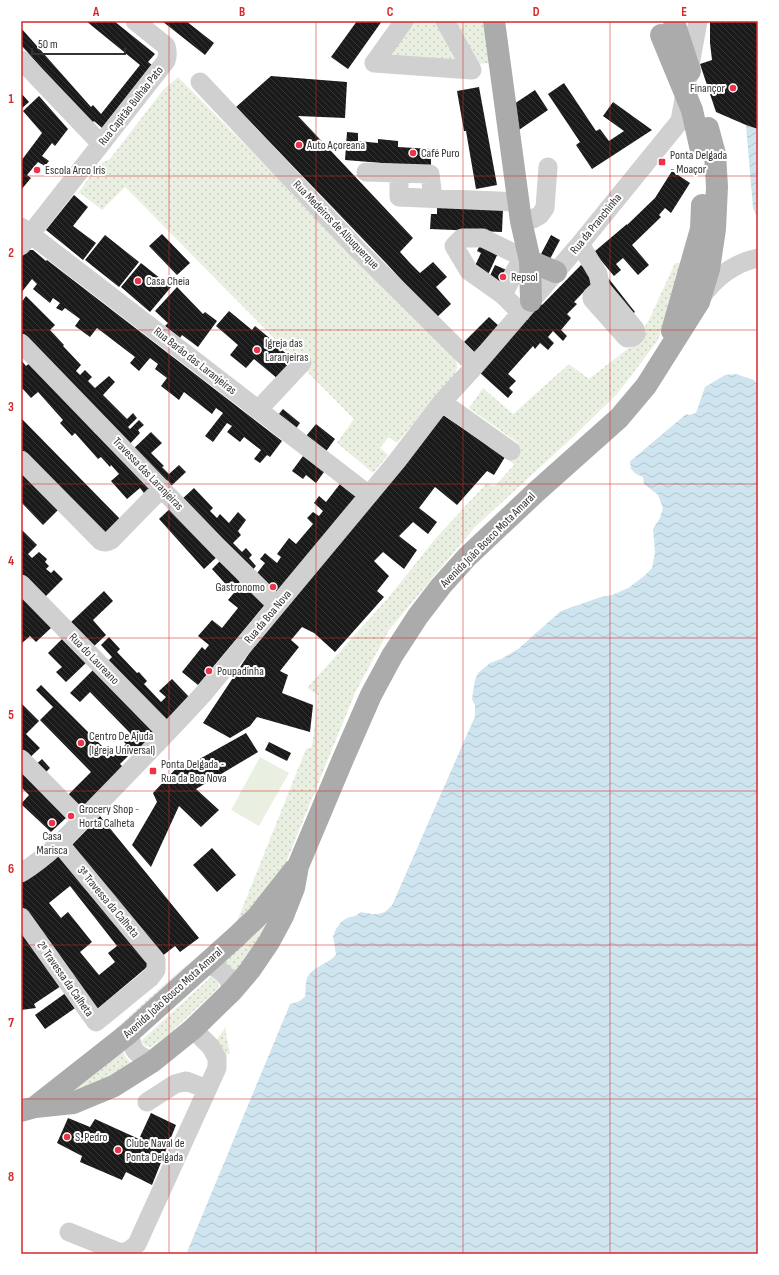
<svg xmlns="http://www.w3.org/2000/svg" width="779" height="1275" font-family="'Sofia Sans Condensed',sans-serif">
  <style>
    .grass { fill: url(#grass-dots) }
    .pitch { fill: #eaf0e1 }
    .water { fill: url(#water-waves) }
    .pier { fill: #fff }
    .building { fill: url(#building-back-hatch); fill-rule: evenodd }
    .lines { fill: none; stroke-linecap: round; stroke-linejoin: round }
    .minor { stroke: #d0d0d0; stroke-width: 19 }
    .major { stroke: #ababab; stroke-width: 22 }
    .major-bridge { stroke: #ababab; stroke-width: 22 }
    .grid { fill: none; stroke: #d62828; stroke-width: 1; stroke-opacity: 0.55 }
    .poi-dot { fill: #ed324a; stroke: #fff; stroke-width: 1.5 }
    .labels { text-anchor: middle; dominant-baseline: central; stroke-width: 4; stroke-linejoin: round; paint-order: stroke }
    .poi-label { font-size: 12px; fill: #333; stroke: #fff; text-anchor: start }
    .street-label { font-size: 12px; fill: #333; stroke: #fff }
    .neatline { fill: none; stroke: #d62828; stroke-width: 1.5 }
    .grid-label { font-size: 13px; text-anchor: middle; font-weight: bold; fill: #d62828 }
  </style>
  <defs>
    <pattern id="grass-dots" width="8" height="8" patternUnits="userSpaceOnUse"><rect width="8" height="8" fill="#eaf0e1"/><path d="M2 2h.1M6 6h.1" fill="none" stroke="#c9cec2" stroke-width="1.8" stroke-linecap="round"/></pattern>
    <pattern id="water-waves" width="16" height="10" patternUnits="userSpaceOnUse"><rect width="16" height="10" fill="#cee4ef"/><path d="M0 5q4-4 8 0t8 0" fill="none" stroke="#b1c4cd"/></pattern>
    <pattern id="building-back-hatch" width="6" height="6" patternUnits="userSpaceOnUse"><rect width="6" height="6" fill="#1a1a1a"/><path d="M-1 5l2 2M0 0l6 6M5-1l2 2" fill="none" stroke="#333"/></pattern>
  </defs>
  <rect width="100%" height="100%" fill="#fff"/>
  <path class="grass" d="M411 21H483L491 63 465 65 384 60Z
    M178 77 452 354C457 361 459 366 455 374L397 443 389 437 380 448 388 455 373 473 337 443 354 419 125 187 102 210 79 192 98 165 110 159 163 90Z
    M675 263H682L658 340 628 380 616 395 572 438 475 527 389 630 355 693 282 872 260 906 120 1034 116 1028 184 967 212 947 236 924 306 749 312 747 318 695 307 688 389 597 435 539 487 483 494 487 514 465 509 460 518 443 469 408 483 388 513 414 569 364 589 379 635 343 649 320Z
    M266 919 272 923 237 979 223 963Z
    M211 977 219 979 218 988 167 1036 151 1047 145 1046 141 1041Z
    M226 1027V1034L230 1053 225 1056 215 1045 218 1038Z
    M123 1050C125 1058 129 1062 136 1066L81 1094 72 1088Z"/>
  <path class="pitch" d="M260 757 289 773 259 826 231 810Z"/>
  <path class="water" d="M746 125 758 129V219L753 208Z
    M736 374 754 380 758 384V1254H186L290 1004 298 1002 305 997C306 992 305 988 306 983 307 968 327 965 336 955L333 936 336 929 341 922 347 918 355 916 361 912 374 914 382 913 392 905 475 716V706L472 699 475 680 478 673 490 663 501 659 518 649 561 611 601 597 612 595 628 588 643 577 652 568 655 552 653 529 660 518 663 508 658 495 644 484 643 477 636 474 631 469 630 461 686 414 689 415 696 413 705 387 725 375Z"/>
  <path class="pier" d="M684 412 686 414 628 463 629 460Z
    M470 697 475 706V716L392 905 386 911 382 913 374 914 361 912V910L374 912 381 911 385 910 390 904 473 716V706L470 700Z
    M291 1001 186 1254H184L289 1003Z"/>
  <path class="building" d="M86 21H114L155 54 148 62 152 65 102 128 94 121 91 124 21 45V28L91 107 93 105 101 114 140 65Z
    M162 21H186L214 43 205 55Z
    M357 21H382L348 69 331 57Z
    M710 21H758V129L746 125 716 112 700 64 712 60 710 43Z
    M271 76 347 82 345 118 298 116 413 238 400 252 410 263 420 273 433 262 447 277 436 287 451 304 436 318 387 264 236 107Z
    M564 83 596 131 600 129 609 141 624 131 603 116 613 102 652 130 592 169 576 145 580 142 548 94Z
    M479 87 497 185 476 189 466 131H464L457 91Z
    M535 90 548 110 516 132 511 106Z
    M21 93 29 102 21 109Z
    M39 96 68 129 55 146 52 143 42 156 49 161 45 166 38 162 27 175 31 178 21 190V161L42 133 23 111Z
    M347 132 358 133V141L378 143V139L398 141V147L431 149V167L345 160Z
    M672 171 690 183 671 213 665 208 659 215 661 217 632 245 649 265 638 275 623 258 616 264 621 270 614 276 594 252 627 224V225L655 198Z
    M74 195 88 207 73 226 96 243 83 260 46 230Z
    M437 206 503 209 502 232 430 229 431 214H437Z
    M162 234 190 263 177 275 149 246Z
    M105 235 139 262 119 287 85 260Z
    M551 235 560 240 550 259 541 254Z
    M481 243 499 251 487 277 473 270 481 253 477 251Z
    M27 250H33L46 261 47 260 282 441 270 457 267 455 260 463 254 459 261 450 244 437 240 442 227 432 232 426 227 423 213 442 205 436 223 413 216 408 212 414 184 392 179 400 161 386 167 378 155 369 158 364 150 358 139 371 130 363 135 357 97 328 90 337 75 326 80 319 65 308 62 311 56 308 60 303 53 298 50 303 33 289 37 284 32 279 21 293V257Z
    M141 263 171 287 150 312 121 287Z
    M495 265 520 276 513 291 488 280Z
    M581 265 596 279 574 302 577 304 567 314 571 318 561 330 567 336 563 341 553 331 548 337 554 343 548 350 540 343 535 349 533 346 508 374 516 381 509 388 513 392 508 398 479 372 540 304 542 305Z
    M609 279 635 312 629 316 603 283Z
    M177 287 203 314 205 312 217 321 198 347 182 335 180 338 165 326 168 323 155 311Z
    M26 296 55 325 50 330 64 345 63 346 81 365 76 371 80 375 85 370 92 377 88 381 95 388 109 376 115 382 103 395 127 419 133 413 137 418 128 427 130 429 139 420 144 425 138 430 140 433 128 446 21 336V303Z
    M229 311 252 330 255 326 273 341 272 342 294 360 278 379 254 359 246 368 230 355 238 345 216 326Z
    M489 317 500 327 474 352 464 342Z
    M21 360 26 366 30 363 37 369 96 434 100 430 156 489 147 497 140 488 127 499 111 481 119 474 111 465 110 467 101 457 98 459 75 433 72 436 60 423 63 420 38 392 31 398 21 387Z
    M283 409 300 423 292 434 274 420Z
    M443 415 505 457 494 475 487 471 457 505 435 487 419 508 437 522 428 534 413 522 399 536 417 550 404 569 383 552 374 561 389 576 377 591 384 597 335 652 314 633 302 627 291 640 299 647 280 671 288 675 282 693 313 705 310 732 257 717 250 726 230 738 203 723 254 646Z
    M21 418 122 521 105 537 21 451Z
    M316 424 335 439 322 457 302 441Z
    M151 432 162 443 151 453 164 466 162 467 169 474 179 465 186 472 169 488 132 450Z
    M303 456 324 472 316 483 306 475 303 479 292 471Z
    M21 468 60 508 43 525 21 502Z
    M340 484 356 497 275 595 254 577 265 563 260 559 265 553 277 563 281 557 277 554 289 538 296 544 313 524 307 518 313 512 319 516 323 511 314 503 319 496 326 502Z
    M194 488 213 508 210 511 217 518 220 514 229 523 238 512 246 520 238 531 241 535 233 543 242 552 246 548 252 555 249 558 256 566 250 573 181 500Z
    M174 505 219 555 204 569 159 519Z
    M21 529 37 545 28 554 32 558 39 552 47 559 45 562 49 566 46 569 51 573 54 570 63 579 43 599 21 577Z
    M221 560 240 582 231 590 212 569Z
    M244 581 268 601 198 685 182 672 202 647 205 650 209 645 198 636 212 620 222 628 238 608 228 600Z
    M104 591 113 601 93 620 106 635 92 648 69 624Z
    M21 594 52 627 36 642 30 636 21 644Z
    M64 637 88 661 66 682 56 672 62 667 48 653Z
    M109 637 120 649 117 652 137 673 139 672 147 681 144 684 161 702 166 697 159 691 172 679 190 698 164 723 106 663 112 657 101 645Z
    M94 669 156 733 135 753 133 751 120 764 124 768 78 813 64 799 91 772 40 720 53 707 36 690 41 685 113 757 126 744 124 742 130 737 128 735 130 733 90 692 80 702 70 693Z
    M21 703 39 721 26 734 40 748 26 761 21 756Z
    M246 733 258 752 196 789 219 810 201 827 179 806 151 867 132 845 157 802 153 793 183 761 187 766Z
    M269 742 291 753 287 761 265 750Z
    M42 759 50 768 42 776 33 767Z
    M21 766 68 816 51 832 21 804 29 795 21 787Z
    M100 816 199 938 180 952 175 946 161 957 70 847Z
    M212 848 236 875 217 892 193 865Z
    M62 853 153 962 96 1010 21 906V882ZM70 886 117 946 108 953 115 962 99 975 80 952 92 942 68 912 61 918 49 903Z
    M21 921 64 984 34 1004 36 1008 21 1010Z
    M67 992 78 1006 45 1029 35 1015Z
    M151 1113 176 1125 152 1185 126 1172 122 1180 80 1162 82 1156 57 1143 68 1118 90 1127 95 1119 139 1139Z"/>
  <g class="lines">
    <path class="minor" d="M21 60 101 144
      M374 63 472 70 445 21
      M374 63 404 21
      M200 82 356 248 475 366
      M366 172 399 173
      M433 198 430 174 399 173V197L519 202
      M521 221 533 219 540 215 545 208 548 167
      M21 227 369 495
      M580 244 598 274 601 288 635 329 636 334 633 337 627 338 624 335 592 299V296L601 288
      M21 246 166 61C168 55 168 52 166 46L135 21
      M503 295 516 269 530 261 483 238H462L454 246 469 271 503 295 521 313
      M700 299C714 279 734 263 758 258
      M21 343 218 547 277 605
      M442 402 511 451
      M258 410 302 363
      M21 460 101 541C105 543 107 542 111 540L162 488
      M21 584 167 733
      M21 759 82 821
      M21 873C55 852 81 821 109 793 141 760 173 727 204 693L397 461 442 402 475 366 580 244 680 121 698 21
      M21 917 96 1022 150 978 156 970V960L60 844
      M207 963C223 972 226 972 233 990
      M129 1033C133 1052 135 1053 152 1062
      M147 1102 175 1084 186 1081 207 1089
      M69 1232 121 1253 130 1250 137 1244 217 1068V1058L211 1047 193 1029"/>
    <path class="major" d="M494 21 521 221 530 261 531 301
      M530 261 556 272
      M672 331 701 229 702 205
      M35 1107 129 1033 237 936 257 917 294 870
      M21 1111 35 1107 73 1103 114 1086 152 1062 193 1029 233 990 250 970 269 942 283 916 294 888 298 866 343 759 371 695 392 656 418 616 441 586 467 557 536 492 619 418 646 386 699 302 709 269 715 229 717 187 715 154 708 128"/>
    <path class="major-bridge" d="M674 22 690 71
      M661 35 692 110 700 146"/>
  </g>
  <path class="grid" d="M169 21V1254M316 21V1254M463 21V1254M610 21V1254M21 176H758M21 330H758M21 484H758M21 638H758M21 791H758M21 945H758M21 1099H758"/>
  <g class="poi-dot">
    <circle cx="733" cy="88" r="4"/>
    <circle cx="299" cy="145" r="4"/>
    <circle cx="413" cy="153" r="4"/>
    <rect x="658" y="158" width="8" height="8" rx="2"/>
    <circle cx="37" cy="170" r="4"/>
    <circle cx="503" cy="277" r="4"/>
    <circle cx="138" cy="281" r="4"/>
    <circle cx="257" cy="350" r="4"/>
    <circle cx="273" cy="587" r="4"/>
    <circle cx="209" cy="671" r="4"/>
    <circle cx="81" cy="743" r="4"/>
    <rect x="149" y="767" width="8" height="8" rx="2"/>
    <circle cx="71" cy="816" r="4"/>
    <circle cx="52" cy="823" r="4"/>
    <circle cx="67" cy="1137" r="4"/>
    <circle cx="118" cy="1150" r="4"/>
  </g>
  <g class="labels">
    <g class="poi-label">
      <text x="725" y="88" text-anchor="end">Finançor</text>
      <text x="307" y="145">Auto Açoreana</text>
      <text x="421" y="153">Café Puro</text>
      <text x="670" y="155">Ponta Delgada<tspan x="670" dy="14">- Moaçor</tspan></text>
      <text x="45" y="170">Escola Arco Iris</text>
      <text x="511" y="277">Repsol</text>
      <text x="146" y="281">Casa Cheia</text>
      <text x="265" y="343">Igreja das<tspan x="265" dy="14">Laranjeiras</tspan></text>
      <text x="265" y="587" text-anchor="end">Gastronomo</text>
      <text x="217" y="671">Poupadinha</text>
      <text x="89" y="736">Centro De Ajuda<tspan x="89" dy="14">(Igreja Universal)</tspan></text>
      <text x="161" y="764">Ponta Delgada -<tspan x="161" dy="14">Rua da Boa Nova</tspan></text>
      <text x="79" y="809">Grocery Shop -<tspan x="79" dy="14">Horta Calheta</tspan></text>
      <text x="52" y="836" text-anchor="middle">Casa<tspan x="52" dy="14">Marisca</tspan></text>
      <text x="75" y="1137">S. Pedro</text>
      <text x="126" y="1143">Clube Naval de<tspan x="126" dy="14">Ponta Delgada</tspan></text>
    </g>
    <g class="street-label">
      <text transform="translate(131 106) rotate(-52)">Rua Capitão Bulhão Pato</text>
      <text transform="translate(596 224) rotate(-51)">Rua da Pranchinha</text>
      <text transform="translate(336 225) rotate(46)">Rua Medeiros de Albuquerque</text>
      <text transform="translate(195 361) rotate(38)">Rua Barão das Laranjeiras</text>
      <text transform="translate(148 474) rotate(46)">Travessa das Laranjeiras</text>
      <text transform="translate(488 540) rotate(-45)">Avenida João Bosco Mota Amaral</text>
      <text transform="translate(268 617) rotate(-50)">Rua da Boa Nova</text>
      <text transform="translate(94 659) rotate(46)">Rua do Laureano</text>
      <text transform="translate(108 902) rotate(50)">3ª Travessa da Calheta</text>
      <text transform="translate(65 979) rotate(55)">2ª Travessa da Calheta</text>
      <text transform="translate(173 993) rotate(-42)">Avenida João Bosco Mota Amaral</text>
    </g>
  </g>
  <rect width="779" height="1275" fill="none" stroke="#ffffff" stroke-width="44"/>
  <path d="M32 48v6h93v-6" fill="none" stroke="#333333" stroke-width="2"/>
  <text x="38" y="48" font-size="12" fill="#333333" stroke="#ffffff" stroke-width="3" paint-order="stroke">50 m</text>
  <rect x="22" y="22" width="735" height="1231" class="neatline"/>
  <g class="grid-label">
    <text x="96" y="16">A</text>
    <text x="242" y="16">B</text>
    <text x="390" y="16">C</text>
    <text x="536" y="16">D</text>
    <text x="684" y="16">E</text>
    <text x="11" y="103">1</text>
    <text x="11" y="257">2</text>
    <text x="11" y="411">3</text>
    <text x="11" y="565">4</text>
    <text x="11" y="719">5</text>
    <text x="11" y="873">6</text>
    <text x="11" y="1027">7</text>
    <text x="11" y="1181">8</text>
  </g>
</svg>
